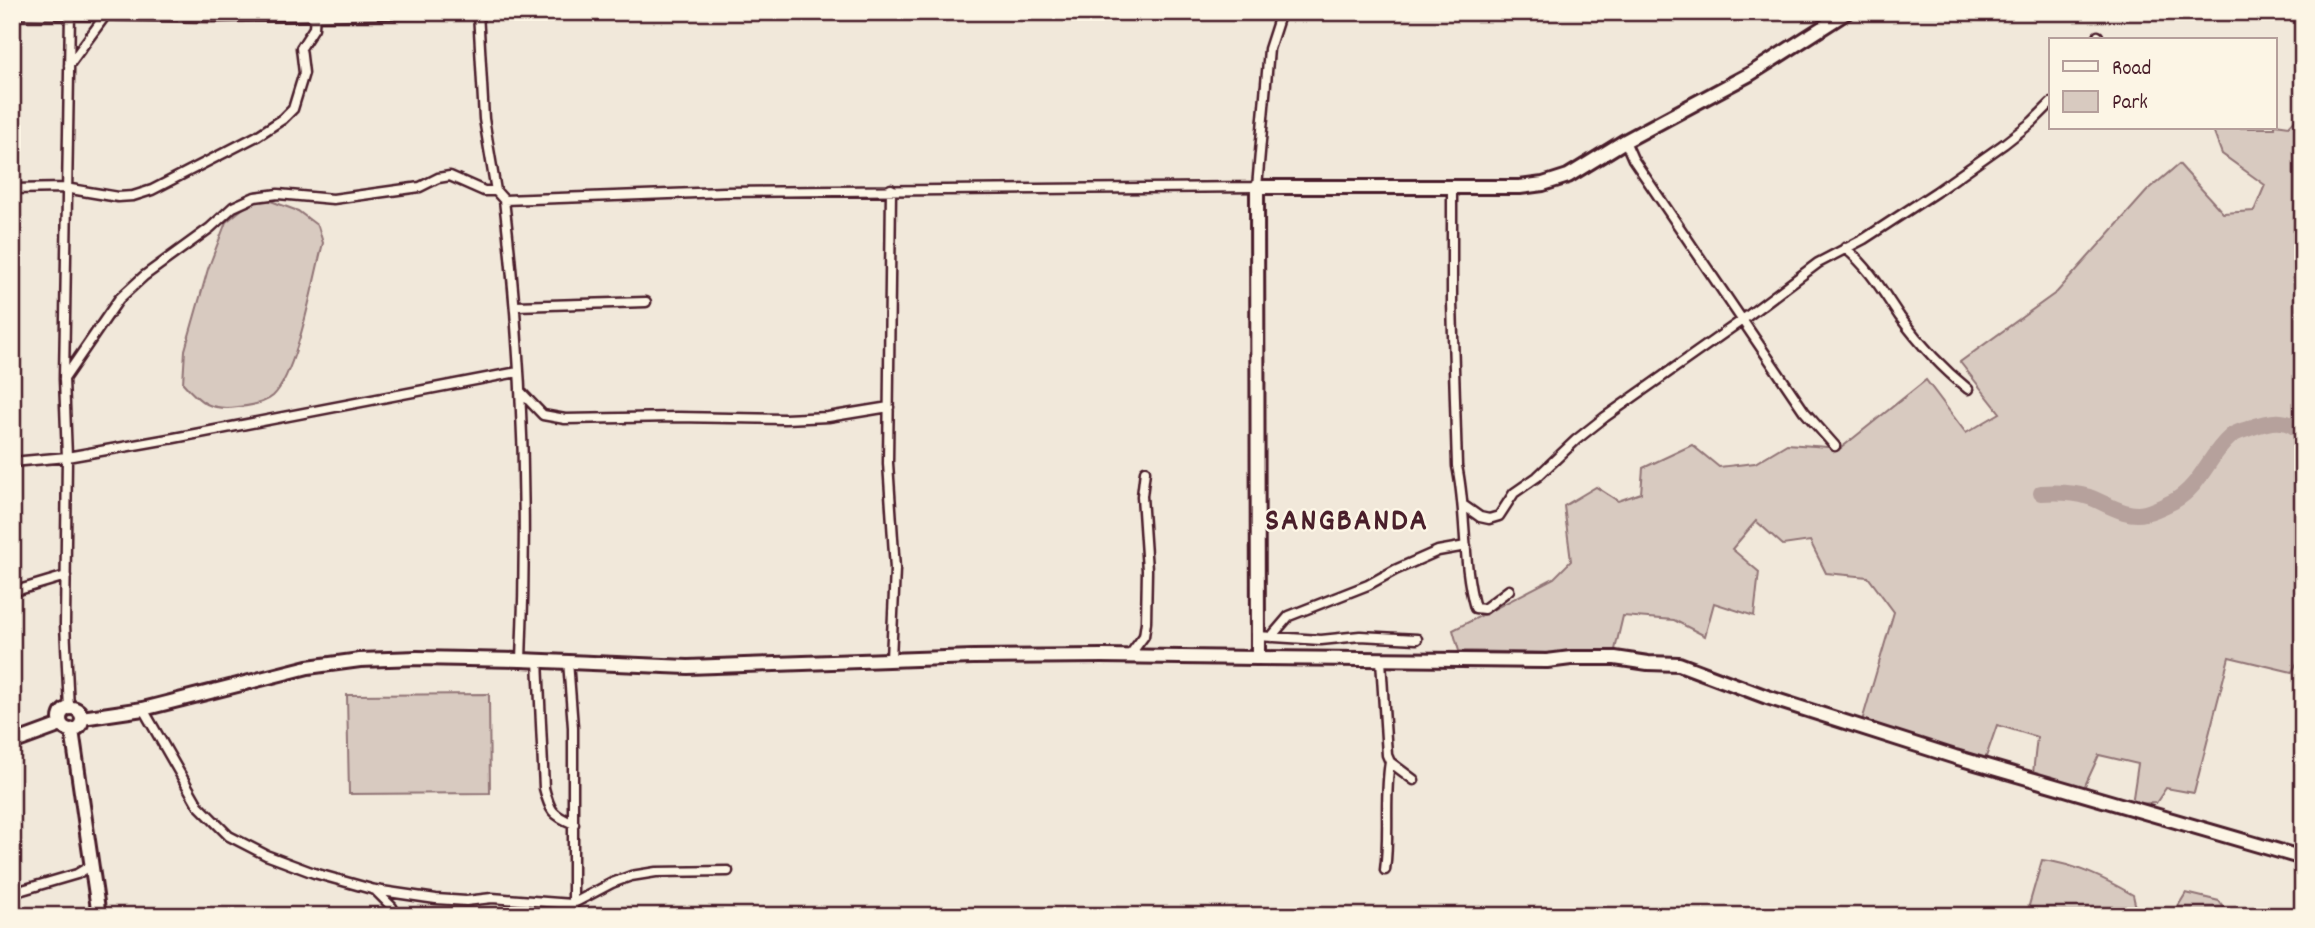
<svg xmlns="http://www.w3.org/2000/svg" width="2315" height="928" font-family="Dekko,sans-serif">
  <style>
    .green { fill: #d8cac0; stroke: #917476; stroke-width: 2 }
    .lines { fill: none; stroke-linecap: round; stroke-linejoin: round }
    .river { stroke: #b6a19c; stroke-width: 16 }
    .street-casing { stroke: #4a1f2b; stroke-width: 13 }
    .secondary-casing { stroke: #4a1f2b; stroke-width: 18 }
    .primary-casing { stroke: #4a1f2b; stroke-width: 18 }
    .street { stroke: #fcf5e5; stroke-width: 8 }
    .secondary { stroke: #fcf5e5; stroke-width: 12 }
    .primary { stroke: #fcf5e5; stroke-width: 12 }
    .labels { text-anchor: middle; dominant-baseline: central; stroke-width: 5; stroke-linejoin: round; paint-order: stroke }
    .district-label { font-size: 32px; font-weight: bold; letter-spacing: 2px; fill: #4a1f2b; stroke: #fcf5e5 }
  </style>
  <rect width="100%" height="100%" fill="#f1e8da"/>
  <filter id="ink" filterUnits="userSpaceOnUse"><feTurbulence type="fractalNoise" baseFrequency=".0143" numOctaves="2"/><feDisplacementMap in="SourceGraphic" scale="14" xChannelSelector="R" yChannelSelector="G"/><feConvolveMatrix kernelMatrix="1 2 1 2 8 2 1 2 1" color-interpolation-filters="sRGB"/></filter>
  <g filter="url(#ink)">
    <path class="green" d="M2303 111V652L2292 672 2229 657 2194 793 2166 788 2156 803 2132 804 2138 764 2099 755 2082 792 2033 773 2037 737 1997 725 1985 760 1862 721 1894 612 1868 577 1826 573 1810 541 1783 545 1756 521 1732 549 1759 572 1754 616 1714 603 1705 636 1674 620 1623 616 1614 654 1459 651 1453 630 1554 578 1571 561 1564 506 1596 487 1618 501 1641 493 1643 468 1692 445 1719 467 1755 463 1787 444 1841 448 1926 380 1966 433 2000 413 1960 362 2057 292 2147 191 2179 164 2223 213 2254 211 2265 185 2222 154 2214 133 2217 128H2275V124L2289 126Z
      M268 200 298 211 318 226 323 243C314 277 297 374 273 396 265 403 249 406 238 407 211 411 200 403 183 383L185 350 208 269 226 222 251 202Z
      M489 694 490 793 349 794 347 695Z
      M2042 860C2075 864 2104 878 2133 895L2136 908 2158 916H2037L2028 909Z
      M2186 893 2219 901 2230 916H2172Z"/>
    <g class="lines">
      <path class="river" d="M2041 493C2058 492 2073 492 2089 497 2106 503 2126 518 2145 513 2154 511 2166 505 2174 501 2201 486 2208 456 2230 437 2235 432 2243 431 2250 428 2269 421 2289 416 2303 435"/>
      <g class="street-casing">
        <path id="street" d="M478 12 484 119 496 191 504 200C522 352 528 507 521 660
          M12 14 213 17 478 13
          M2096 40 2098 36
          M69 65 108 12
          M1625 141 1633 159 1804 411 1835 446
          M1452 187V303L1457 466C1467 512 1462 562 1475 608L1484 609 1509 590
          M12 189 65 188 118 197 133 196 152 190 257 136 283 119 293 109 304 73 301 48 314 28 315 13
          M504 200 724 192 1257 187 1269 49 1281 12
          M1845 248C1869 267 1883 292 1900 317 1919 343 1943 369 1968 389
          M516 306 646 302
          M64 379 119 299 144 276 210 228 233 207 255 197 278 194 333 199 420 187 438 178 450 176 484 191H496
          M520 391 543 415 565 419 677 417 785 419 828 417 889 407
          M12 462 67 457 174 438 518 372
          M1463 505 1480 517 1489 519 1499 516 1514 493 1537 477 1576 440 1605 417 1741 321 1818 263 1864 239 1936 192 2004 144 2032 122 2051 103
          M12 592 66 576
          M1258 636 1321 640 1360 636 1417 639
          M1271 637 1289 616 1368 585 1395 570 1438 551 1466 546
          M1129 656 1144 636 1146 622 1147 570 1142 496 1145 471
          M891 659 895 569 888 463 891 189
          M538 660 544 788C550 811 552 815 574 824
          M1381 660 1387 755 1390 762 1414 780
          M568 661 573 727V916
          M69 709 65 624 67 457 64 379 70 12
          M143 709 198 805 229 836 266 855 314 873 375 890 436 899 466 901 492 898 572 904 612 883 631 876 656 872 728 871
          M1385 870C1390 834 1384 798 1390 762
          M375 890 392 907 396 916
          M12 893 77 874 92 865"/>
      </g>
      <g class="secondary-casing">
        <path id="secondary" d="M1258 658 1547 661 1571 658H1615L1648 663 1679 664 1767 697 1955 757 2303 858
          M72 730 99 916"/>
      </g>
      <g class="primary-casing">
        <path id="primary" d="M60 719a11 11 0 1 1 22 0a11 11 0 1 1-22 0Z
          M82 718 143 709 308 667 360 660 417 658 521 660 688 667 973 657 1102 656 1258 658 1257 187H1520L1543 184 1568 176 1625 141 1750 74 1847 12
          M12 743 61 725"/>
      </g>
      <use href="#street" class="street"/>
      <use href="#secondary" class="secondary"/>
      <use href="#primary" class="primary"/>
    </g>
  </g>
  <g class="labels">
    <g class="district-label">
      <text x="1347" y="523">SANGBANDA</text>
    </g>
  </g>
  <rect width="2315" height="928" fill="none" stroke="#fcf5e5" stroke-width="42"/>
  <rect x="21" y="21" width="2273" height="886" fill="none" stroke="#4a1f2b" stroke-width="2.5" filter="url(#ink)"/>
  <rect x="2049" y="38" width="228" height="91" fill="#fcf5e5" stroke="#b59f9b" stroke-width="2"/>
  <rect x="2063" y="61" width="35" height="10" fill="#fcf5e5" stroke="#b59f9b" stroke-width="2"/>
  <text x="2112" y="74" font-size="21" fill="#4a1f2b">Road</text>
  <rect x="2063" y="91" width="35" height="21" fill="#d8cac0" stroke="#b59f9b" stroke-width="2"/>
  <text x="2112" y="108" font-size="21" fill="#4a1f2b">Park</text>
</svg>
